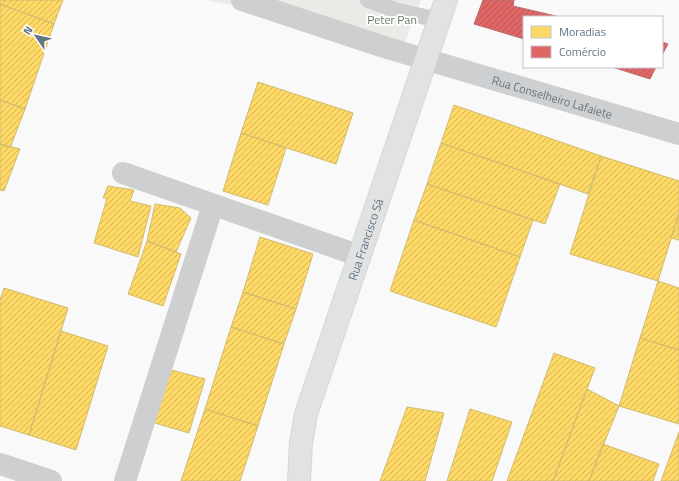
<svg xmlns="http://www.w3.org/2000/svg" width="679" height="481" font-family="'Titillium Web',sans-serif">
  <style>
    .green { fill: #e8ebe6 }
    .homes { fill: url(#homes-hatch); stroke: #d1bb6f }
    .shops { fill: url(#shops-hatch); stroke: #bb6b6f }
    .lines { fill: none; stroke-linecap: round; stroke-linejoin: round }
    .secondary-casing { stroke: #d5d6d7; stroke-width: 24 }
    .lane { stroke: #cecfd0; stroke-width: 16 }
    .street { stroke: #cecfd0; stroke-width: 22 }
    .secondary { stroke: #e1e2e2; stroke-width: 22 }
    .labels { text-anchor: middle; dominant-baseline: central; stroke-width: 4; stroke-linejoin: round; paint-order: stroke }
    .park-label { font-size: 12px; fill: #687a64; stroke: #fff }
    .street-label { font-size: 12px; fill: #657683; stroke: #fff }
  </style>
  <defs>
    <pattern id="homes-hatch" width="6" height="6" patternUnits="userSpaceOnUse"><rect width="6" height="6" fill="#ffd966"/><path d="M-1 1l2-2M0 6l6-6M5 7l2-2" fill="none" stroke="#d2b559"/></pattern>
    <pattern id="shops-hatch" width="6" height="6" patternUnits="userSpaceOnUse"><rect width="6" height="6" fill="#e06666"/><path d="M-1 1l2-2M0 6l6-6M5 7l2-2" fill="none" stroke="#b95959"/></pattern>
  </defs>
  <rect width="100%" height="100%" fill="#f9f9f9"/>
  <path class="green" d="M207 0H421L405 42Z"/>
  <path class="homes" d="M0 0H63L54 24 0 4Z
    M0 4 54 24 25 109 0 100Z
    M258 82 353 113 336 164 241 133Z
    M0 100 25 109 10 148 0 144Z
    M454 105 601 156 588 194 441 143Z
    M241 133 286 148 268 205 223 191Z
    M441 143 560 184 545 224 427 184Z
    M0 144 20 149 4 191 0 190Z
    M601 156 679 181V213L658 281 570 254Z
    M427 184 533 220 520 257 414 220Z
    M108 186 134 190 130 201 151 206 138 257 94 243 107 198H103Z
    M155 204 180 208 191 218 176 252 147 241Z
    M679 213V240L671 238Z
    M414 220 520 257 496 327 390 291Z
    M260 237 313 254 296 309 243 292Z
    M147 241 181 254 163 306 128 294Z
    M658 281 679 288V350L640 338Z
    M4 288 68 308 29 435 0 426V300Z
    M243 292 296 309 284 344 231 327Z
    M231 327 284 344 258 426 205 409Z
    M61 331 108 346 76 450 29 435Z
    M640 338 679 350V424L619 406Z
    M554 353 595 368 587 389 553 481H507Z
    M168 369 205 379 189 433 151 422Z
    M587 389 619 406 589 481H553Z
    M407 407 444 413 425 481H380Z
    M205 409 258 426 240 481H181Z
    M470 409 512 422 492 481H447Z
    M679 432V481H661Z
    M603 444 659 464 653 481H589Z"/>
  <path class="shops" d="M483 0H514L513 6 560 17H524V39L474 24Z
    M662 42 668 44 662 55Z
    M612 67H656L650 79Z"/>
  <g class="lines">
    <g class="secondary-casing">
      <g id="secondary">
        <path id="s2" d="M299 481 301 443 306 414 446 0"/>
      </g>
    </g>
    <path class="lane" d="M368 0 398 11 439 20"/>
    <g class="street">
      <path id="s1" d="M242 0 384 47 679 134"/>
      <path d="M123 173 360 256"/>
      <path d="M0 464 51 481"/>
      <path d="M125 481 213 205"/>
    </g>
    <use href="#secondary" class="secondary"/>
  </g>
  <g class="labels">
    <g class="park-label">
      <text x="392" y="19">Peter Pan</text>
    </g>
    <g class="street-label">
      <text stroke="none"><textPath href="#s1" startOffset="325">Rua Conselheiro Lafaiete</textPath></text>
      <text stroke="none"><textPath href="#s2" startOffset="252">Rua Francisco Sá</textPath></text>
    </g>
  </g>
  <rect x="523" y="16" width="140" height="52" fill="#ffffff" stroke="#c1c8cd"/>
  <rect x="531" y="26" width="20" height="12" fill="#ffd966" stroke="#c1c8cd"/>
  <text x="559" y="36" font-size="12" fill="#657683">Moradias</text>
  <rect x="531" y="46" width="20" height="12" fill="#e06666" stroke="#c1c8cd"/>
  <text x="559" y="56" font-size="12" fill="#657683">Comércio</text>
  <g transform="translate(36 36) rotate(304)" stroke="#ffffff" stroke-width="3" paint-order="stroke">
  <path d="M0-3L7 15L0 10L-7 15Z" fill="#657683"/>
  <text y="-6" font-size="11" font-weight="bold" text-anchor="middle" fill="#657683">N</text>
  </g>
</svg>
